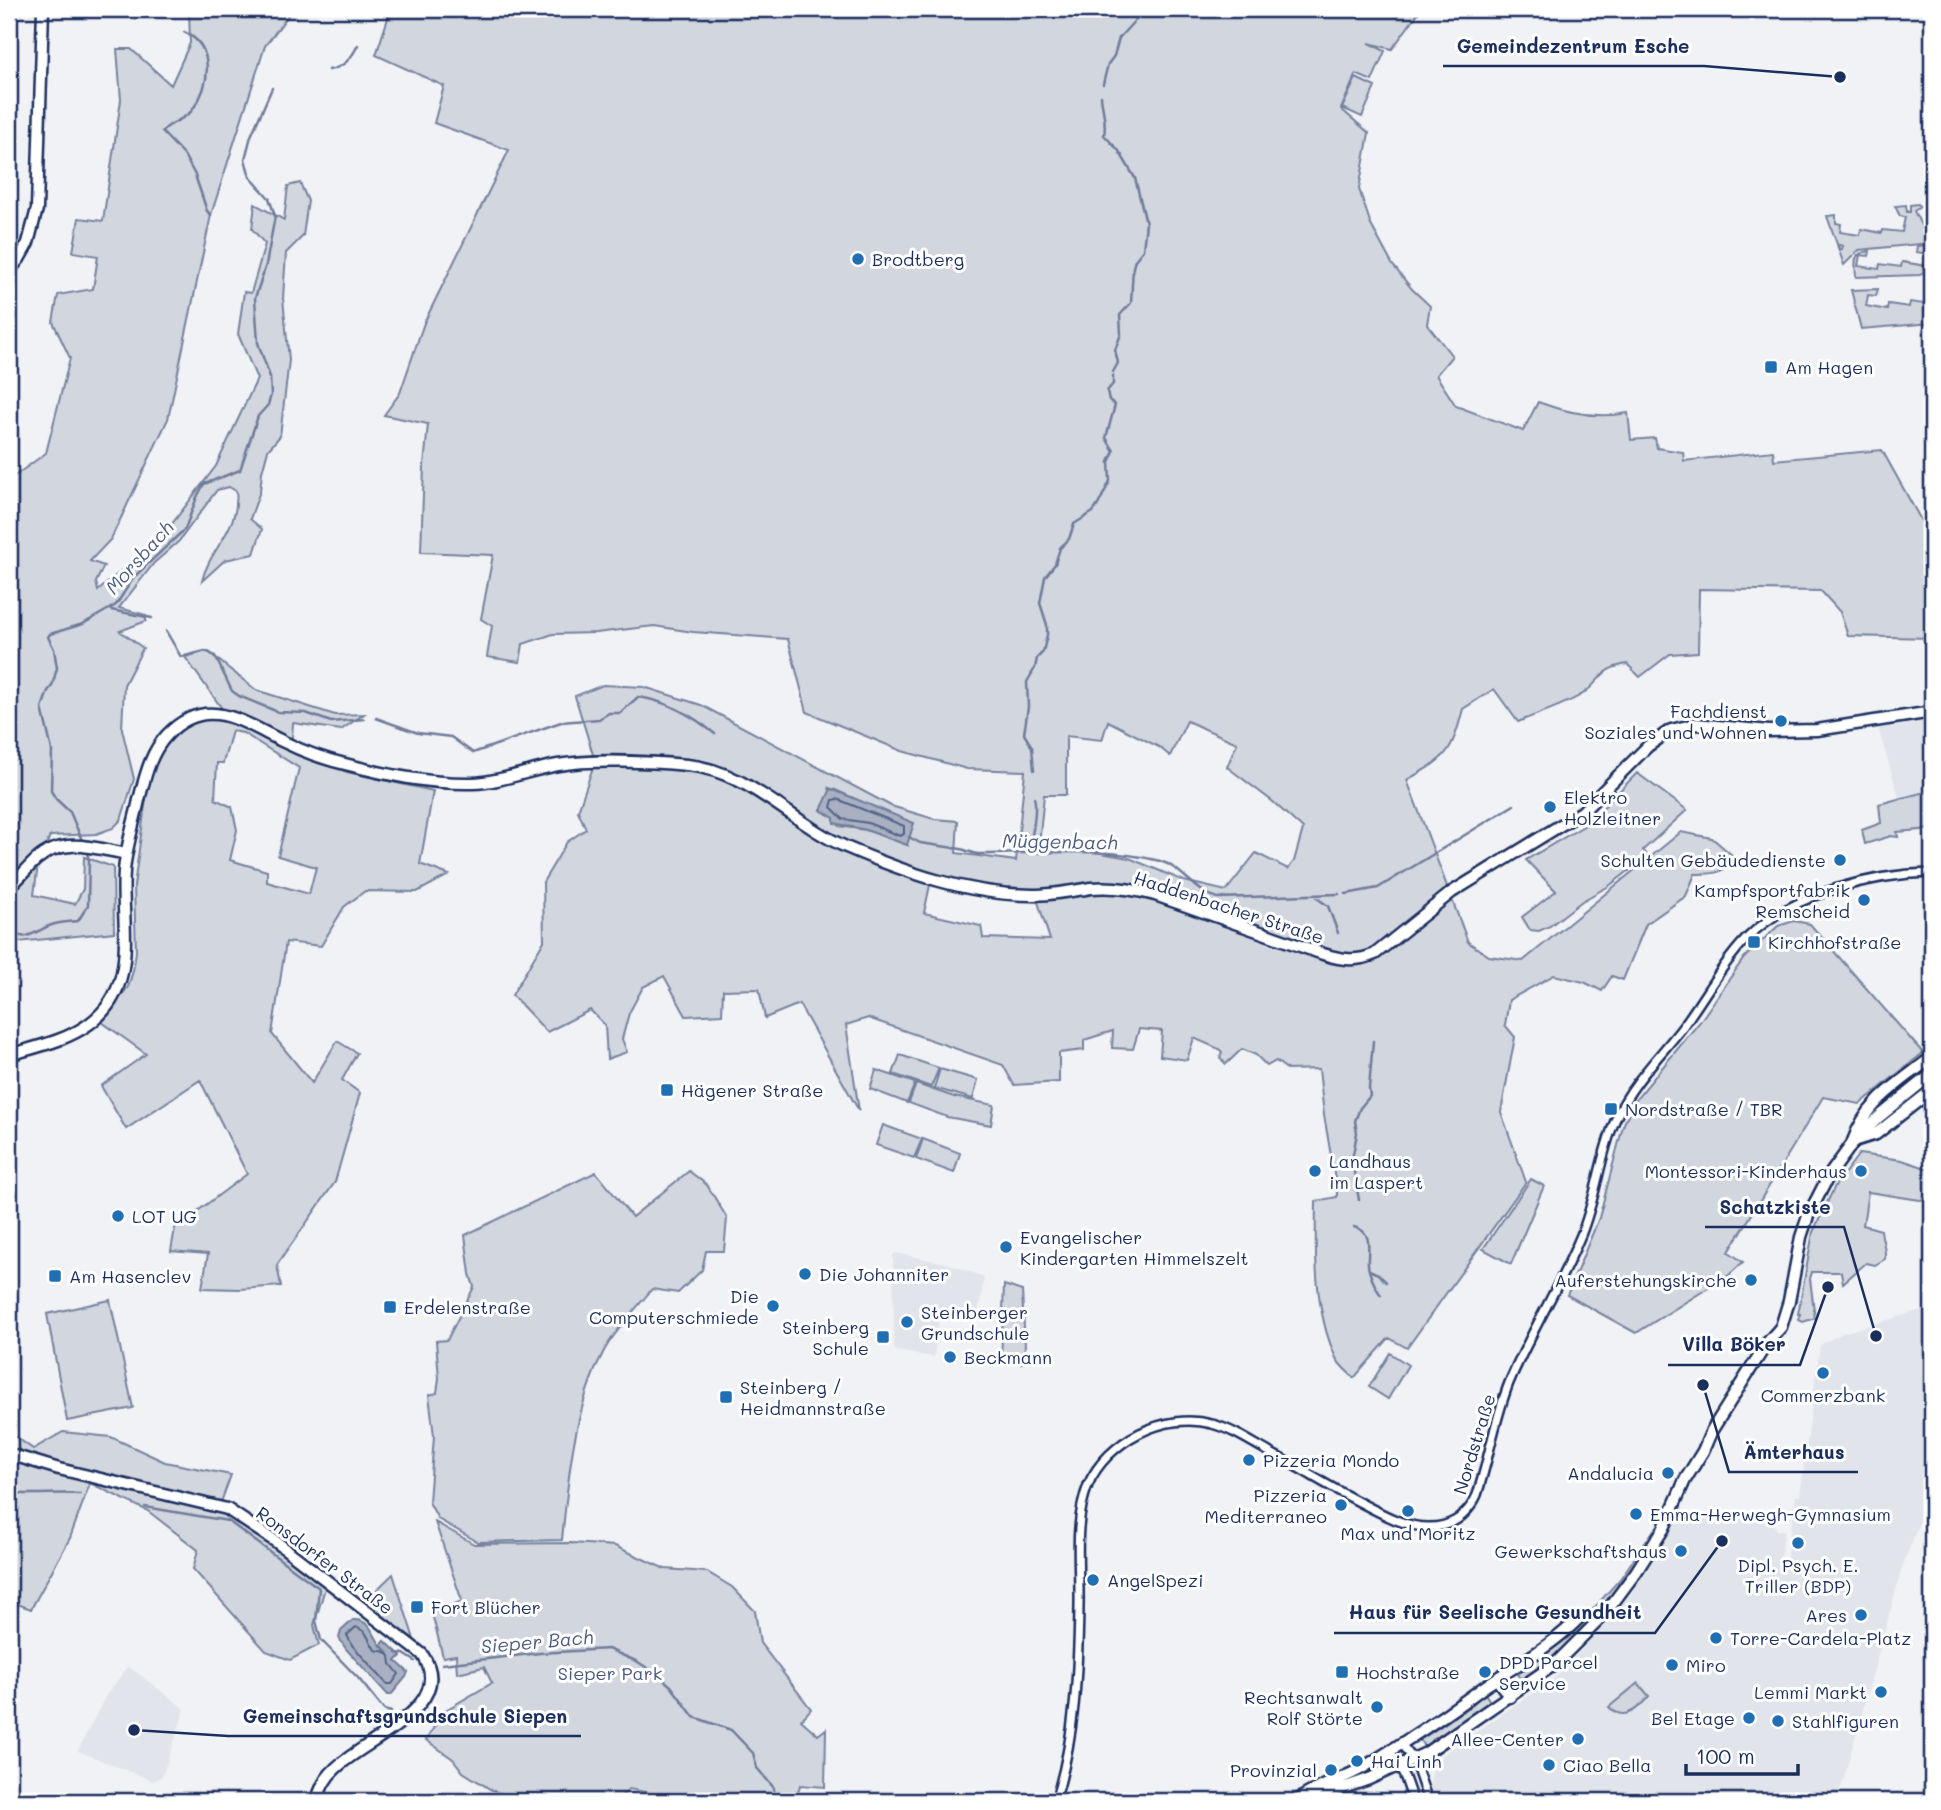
<svg xmlns="http://www.w3.org/2000/svg" width="1941" height="1810" font-family="Mali,sans-serif">
  <style>
    .built { fill: #e1e4ea }
    .green { fill: #d2d6df; stroke: #76829e; stroke-width: 2; fill-rule: evenodd }
    .water { fill: #a8b0c2; stroke: #707c9a; stroke-width: 2 }
    .lines { fill: none; stroke-linecap: round; stroke-linejoin: round }
    .shore { stroke: #536386; stroke-width: 2 }
    .stream { stroke: #707c9a; stroke-width: 2.5 }
    .minor-casing { stroke: #1b2f5e; stroke-width: 12 }
    .major-casing { stroke: #1b2f5e; stroke-width: 15 }
    .minor { stroke: #fff; stroke-width: 7 }
    .major { stroke: #fff; stroke-width: 10 }
    .poi-dot { fill: #1f6fb2; stroke: #fff; stroke-width: 2.5 }
    .labels { text-anchor: middle; dominant-baseline: central; stroke-width: 6; stroke-linejoin: round; paint-order: stroke }
    .poi-label { font-size: 18px; fill: #1b2f5e; stroke: #fff; text-anchor: start }
    .street-label { font-size: 18px; fill: #1b2f5e; stroke: #fff }
    .park-label { font-size: 18px; fill: #49597e; stroke: #fff }
    .water-label { font-size: 19px; font-style: italic; fill: #4c5c81; stroke: #fff }
    .leader { fill: none; stroke: #1b2f5e; stroke-width: 2.5 }
    .callout-dot { fill: #1b2f5e; stroke: #fff; stroke-width: 2.5 }
    .callout-label { font-size: 19px; text-anchor: middle; font-weight: bold; fill: #1b2f5e; stroke: #fff; stroke-width: 6; stroke-linejoin: round; paint-order: stroke }
  </style>
  <rect width="100%" height="100%" fill="#f1f2f5"/>
  <filter id="ink" filterUnits="userSpaceOnUse"><feTurbulence type="fractalNoise" baseFrequency=".0143" numOctaves="2"/><feDisplacementMap in="SourceGraphic" scale="14" xChannelSelector="R" yChannelSelector="G"/><feConvolveMatrix kernelMatrix="1 2 1 2 8 2 1 2 1" color-interpolation-filters="sRGB"/></filter>
  <g filter="url(#ink)">
    <path class="built" d="M1932 718V829L1928 830 1923 803 1902 807 1878 728Z
      M896 1253 946 1263 984 1277 980 1304 973 1322 939 1317 934 1357 897 1351 894 1348 893 1255Z
      M1932 1307V1488L1902 1568 1842 1785 1834 1801H1427L1434 1761 1558 1675 1602 1628 1634 1590 1683 1503V1511L1688 1514 1760 1513 1769 1516 1777 1530 1785 1531 1778 1571 1784 1573 1796 1496H1800L1820 1345 1843 1333Z
      M128 1666 185 1709 164 1771 162 1776 153 1781 78 1751 105 1697Z"/>
    <path class="green" d="M189 9H293L265 46 211 215 168 419 111 539 90 561 104 566 96 582 98 591 165 533 216 466 257 379 238 334 244 292 251 293 265 244 252 229 255 204 284 220 288 186 300 183 308 201 303 236 286 253 283 298 289 360 280 436 268 450 262 472 260 491 250 519 262 529 254 554 225 560 202 581C209 549 241 528 236 491L229 487 217 490 179 541 154 563 119 608 146 615V621L120 631 143 648 124 685 122 729 134 779 121 820 113 828 96 834 50 836 38 864 34 895 75 904 83 889 84 857 113 867 114 932 9 943V480L46 453 70 358 53 322 58 295 93 289 98 256 73 252 79 218 103 221 121 100 117 49H131L171 85 190 43Z
      M391 9H1421L1392 49 1369 43 1385 51 1372 81 1356 74 1341 109 1369 133 1359 189 1371 225 1392 264 1412 289 1430 306 1427 324 1452 356 1436 375 1456 406 1523 431 1538 402C1567 413 1597 419 1628 413L1631 440 1655 438 1657 448 1683 452 1684 461 1773 451 1774 460 1882 450 1932 540V638L1848 636 1840 612 1821 591 1699 589 1698 652 1670 654 1640 677 1627 664C1599 669 1603 679 1584 693 1571 703 1534 715 1518 722L1494 689 1463 709C1451 755 1447 757 1407 780L1468 942 1489 956 1523 961 1681 832 1712 838 1732 855C1727 875 1712 874 1695 874L1686 896 1646 924 1623 980 1612 976 1602 991 1584 982 1554 975 1509 1000 1505 1025 1515 1037 1501 1112 1526 1182 1407 1348 1389 1338 1354 1378C1348 1372 1339 1365 1336 1358 1314 1310 1315 1252 1316 1201L1337 1197V1191L1324 1115 1319 1069 1288 1070 1276 1061 1267 1066 1256 1055 1242 1049 1226 1064 1220 1058 1222 1052 1219 1049 1194 1038 1187 1060 1160 1056 1162 1031 1139 1029 1133 1049 1112 1048 1113 1031 1084 1040V1050L1059 1053V1082L1014 1085 1003 1065 868 1018 846 1025 859 1111 799 1004 765 1018 759 989 723 990 722 1014 686 1016 664 976 643 987 629 1013 622 1039 627 1052 607 1059 605 1025 590 1010 547 1032 512 995 544 941 543 882 567 842 586 829 578 811 595 761 575 696 603 685 644 687 701 705 891 806 934 819 958 821 956 853 1016 861 1025 771 967 769 902 751 807 712 788 639 693 632 654 626 596 633 553 634 523 644 520 662 487 657 492 626 481 619 493 555 421 552 424 466 428 424 384 415 400 393 424 323 509 150 434 123 444 86 376 55ZM1108 721 1159 747 1170 756 1187 721 1237 743 1227 767 1272 801 1303 829 1294 861 1288 869 1256 853 1226 891 1184 881 1129 858 1101 853 1074 843 1039 844 1044 795H1066V736L1102 740ZM833 789 882 811 907 845 866 830 839 826 834 818 821 810ZM930 885 1038 902 1050 940 983 938 981 926 924 913Z
      M1356 78 1375 87 1362 117 1342 108Z
      M1918 204 1920 207 1914 211 1930 243 1859 250 1844 265 1838 248 1842 249 1843 246 1839 245 1838 247 1827 216 1836 215V223L1841 224 1840 232 1860 235 1861 229 1882 233 1883 230 1902 232 1905 217 1900 216 1895 206 1906 205 1907 212H1910V205Z
      M1928 245 1932 246 1931 266 1920 275 1856 277C1855 262 1852 253 1870 251L1869 256 1860 255 1858 266 1879 269 1880 264 1901 267 1902 262 1927 266 1929 254 1916 252 1917 246Z
      M1878 289 1876 296 1868 295 1866 306 1887 310 1888 304 1909 307 1910 302 1932 305V323L1861 329 1851 290Z
      M207 651 256 690 335 715 364 714 341 730 293 723 291 750 347 772 433 791 420 864 449 875 417 892 365 891 344 907 321 946 286 942 272 1034 312 1083 337 1041 357 1053 342 1080 360 1093 335 1182 277 1265 281 1286 240 1289 202 1288 208 1254 171 1251 175 1228 247 1174 200 1080 126 1129 101 1086 146 1054 102 1022 128 987 133 971 136 952 134 886 150 769 172 733 196 720 228 717 185 657ZM232 731 243 733 299 768 278 856 316 867 309 894 267 882V871L230 860 237 830 232 807 215 799 217 763H223Z
      M1637 773 1687 810 1643 850 1648 856 1609 886 1582 901 1550 926 1539 931 1530 930 1522 917 1556 891 1526 860 1587 824Z
      M1921 793H1931L1932 797V829L1897 832 1898 837 1891 836 1865 844 1862 830 1881 823 1879 804Z
      M1794 921 1810 924 1923 1053 1860 1104 1823 1097 1729 1252 1743 1262 1729 1275 1636 1333 1567 1295 1599 1218 1623 1126 1633 1103 1699 1023 1744 958 1778 926Z
      M900 1055 939 1068 931 1087 893 1074Z
      M940 1069 978 1080 973 1099 934 1088Z
      M876 1070 915 1083 907 1103 870 1089Z
      M916 1084 954 1097 994 1105 991 1125 947 1117 909 1103Z
      M883 1125 922 1139 914 1158 876 1145Z
      M923 1139 960 1153 954 1173 916 1159Z
      M1859 1154 1902 1160 1932 1170V1198L1920 1200 1868 1192 1863 1225 1881 1230C1882 1240 1886 1249 1885 1259L1875 1265 1866 1263 1843 1283 1841 1272H1812L1810 1279 1815 1318 1803 1322 1799 1320 1800 1314H1798L1813 1232 1835 1186Z
      M689 1171 707 1185 727 1218 724 1251H706L702 1270 678 1293 652 1289C637 1308 614 1331 603 1353 574 1408 568 1479 562 1540L478 1542 438 1519 429 1502 434 1436 429 1395 437 1393 439 1378 436 1341 447 1340 474 1287 470 1274 465 1235 596 1172 632 1217Z
      M1531 1179 1544 1186 1511 1264 1483 1249Z
      M1004 1285 1022 1291 1025 1346 1022 1363 1001 1362Z
      M110 1300 133 1408 67 1421 47 1314Z
      M1390 1353 1408 1365 1388 1399 1369 1387Z
      M9 1432 33 1449 63 1432 111 1437 165 1462 231 1475 220 1505 326 1585 314 1625 319 1645 290 1660 266 1651 193 1569 198 1550 148 1511 90 1483 70 1538 31 1609 9 1601Z
      M435 1522 474 1544 571 1543 615 1546 665 1569 707 1572 732 1587 755 1611 760 1643 811 1709 801 1720 818 1735 826 1729 825 1787 800 1785 796 1801H695L629 1789 622 1796V1801L515 1800 490 1789 463 1772 453 1759 426 1740 444 1711 492 1683 484 1667 457 1673 456 1655 443 1657 432 1613 462 1601Z
      M1654 1530 1657 1532C1618 1594 1583 1638 1523 1681L1518 1674 1571 1634 1620 1579Z
      M393 1574 414 1639 364 1602Z
      M1638 1683 1649 1696C1639 1708 1624 1723 1609 1707Z
      M1484 1692 1491 1703 1425 1748 1420 1740 1471 1706Z"/>
    <path class="water" d="M829 788 914 823 907 845 866 830 834 823V818L821 810 830 791Z
      M353 1620C375 1619 372 1642 389 1654L381 1645 385 1641 401 1656 396 1661 408 1672 406 1677 391 1695H388L346 1649 339 1638 341 1631Z"/>
    <g class="lines">
      <path class="shore" d="M837 799 904 826V834L900 836 868 823 843 819 831 807 833 800Z
        M356 1627 365 1632 375 1650 386 1652 390 1656 391 1664 399 1674 392 1684H387L352 1645 347 1635Z"/>
      <path class="stream" d="M184 32C216 46 210 85 193 109 186 120 169 122 162 132L184 155 195 175 207 211 211 215
        M329 70C344 67 351 59 358 45
        M1103 84 1108 64 1114 56 1119 38 1137 18 1140 9
        M1101 96C1102 110 1107 121 1104 135L1119 151 1135 178 1146 223 1143 250 1135 260 1133 267 1131 303 1120 315 1121 334 1115 350 1118 363 1113 372
        M111 610 152 618
        M166 631 181 657 205 651 210 653 215 656 232 691 239 696 278 712 306 713 331 722 364 719
        M376 718 418 733 451 737 473 753 561 722 599 719 609 713H620L638 697C668 701 692 715 715 734
        M1034 770 1032 747 1024 734 1028 707 1027 682 1035 668 1037 658 1043 652 1047 635V625L1040 603 1045 577 1055 564 1060 548 1069 539 1074 524 1093 512 1098 505 1110 481 1109 462 1114 451 1106 438 1115 405 1109 400 1107 391 1113 384V375
        M909 837 920 843 961 849 977 854C1034 854 1104 846 1160 861 1182 867 1194 892 1218 898L1339 894
        M84 845 70 812 56 799 51 791 52 750 42 708 48 691 52 686 57 668 54 649 48 637 50 634 83 624 116 605 134 577 185 529 197 497 204 484 240 470 258 416 268 405 271 395 270 377 258 343 255 298 266 265 275 216 269 198 250 177 245 159 251 136 272 88
        M1020 852C1023 849 1027 847 1029 844 1033 838 1037 804 1034 798
        M1346 894 1378 888 1514 805
        M1317 898 1328 906 1338 933
        M9 928C23 945 34 932 49 926 58 922 68 922 78 921L88 905 89 859 86 851
        M1359 1200 1352 1160 1357 1133 1355 1121 1360 1108 1370 1096 1369 1088 1373 1041
        M1354 1227C1374 1232 1367 1249 1368 1264 1368 1272 1376 1289 1381 1295
        M1369 1270 1378 1274 1386 1282
        M9 1493C33 1496 56 1492 80 1494
        M145 1507 228 1521 319 1588 316 1621 321 1640 359 1679 384 1710 391 1712
        M396 1653 404 1654 415 1661
        M442 1664 540 1653 608 1649 638 1662 658 1675 671 1686 694 1717 731 1730 753 1753 757 1768 774 1788V1801"/>
      <g class="minor-casing">
        <path id="minor" d="M1401 1744 1414 1760 1428 1801
          M1390 1750 1405 1778 1413 1801
          M1055 1801C1075 1739 1078 1672 1079 1607 1080 1566 1073 1524 1088 1485 1107 1441 1165 1411 1212 1424 1232 1429 1251 1442 1269 1452 1311 1474 1352 1501 1396 1520 1429 1533 1461 1530 1477 1495 1489 1458 1495 1419 1509 1383 1530 1333 1560 1286 1581 1235 1597 1196 1600 1152 1618 1114 1633 1082 1660 1056 1681 1029 1703 1000 1721 965 1746 939 1790 894 1872 874 1932 873"/>
      </g>
      <g class="major-casing">
        <path id="major" d="M9 271 19 259 28 243 37 209 43 9
          M9 887C19 879 27 868 36 860 62 836 96 848 126 854
          M9 1055C35 1047 66 1041 89 1024 141 987 120 924 124 871 126 847 134 823 139 800 145 777 150 753 167 735 207 693 244 723 284 742 304 752 324 759 345 764 387 775 430 784 473 783 502 782 529 770 558 765 593 759 652 762 687 765 750 771 791 823 846 847 904 872 969 895 1033 895 1052 895 1072 891 1091 888 1113 886 1133 889 1155 895L1323 954C1342 960 1357 962 1375 954L1452 892 1582 812 1648 746 1671 730 1696 724 1769 731 1817 730 1932 712
          M1857 1140 1876 1134 1932 1090
          M1853 1141C1867 1100 1900 1083 1932 1057
          M9 1454 59 1469 227 1509 275 1541 422 1654C459 1707 363 1740 335 1769 325 1778 320 1788 317 1801
          M1497 1679 1510 1697
          M1301 1798C1320 1785 1344 1779 1364 1767 1405 1742 1445 1716 1484 1687 1517 1664 1551 1647 1579 1618
          M1299 1799 1315 1798 1369 1779 1426 1753 1555 1664 1604 1615 1636 1572 1664 1528 1685 1480 1703 1451 1712 1430 1767 1343 1781 1327 1789 1301 1801 1237 1808 1216 1828 1177 1852 1144 1879 1117 1932 1074"/>
      </g>
      <use href="#minor" class="minor"/>
      <use href="#major" class="major"/>
    </g>
  </g>
  <g class="poi-dot">
    <circle cx="858" cy="259" r="7"/>
    <rect x="1764" y="360" width="14" height="14" rx="3.5"/>
    <circle cx="1781" cy="721" r="7"/>
    <circle cx="1550" cy="807" r="7"/>
    <circle cx="1840" cy="860" r="7"/>
    <circle cx="1864" cy="900" r="7"/>
    <rect x="1747" y="935" width="14" height="14" rx="3.5"/>
    <rect x="660" y="1083" width="14" height="14" rx="3.5"/>
    <rect x="1604" y="1102" width="14" height="14" rx="3.5"/>
    <circle cx="1315" cy="1171" r="7"/>
    <circle cx="1861" cy="1171" r="7"/>
    <circle cx="118" cy="1216" r="7"/>
    <circle cx="1006" cy="1247" r="7"/>
    <circle cx="805" cy="1274" r="7"/>
    <rect x="48" y="1269" width="14" height="14" rx="3.5"/>
    <circle cx="1751" cy="1280" r="7"/>
    <circle cx="773" cy="1306" r="7"/>
    <rect x="383" y="1300" width="14" height="14" rx="3.5"/>
    <circle cx="907" cy="1322" r="7"/>
    <rect x="876" y="1330" width="14" height="14" rx="3.5"/>
    <circle cx="950" cy="1357" r="7"/>
    <circle cx="1823" cy="1373" r="7"/>
    <rect x="719" y="1390" width="14" height="14" rx="3.5"/>
    <circle cx="1249" cy="1460" r="7"/>
    <circle cx="1668" cy="1473" r="7"/>
    <circle cx="1341" cy="1505" r="7"/>
    <circle cx="1408" cy="1511" r="7"/>
    <circle cx="1636" cy="1514" r="7"/>
    <circle cx="1798" cy="1543" r="7"/>
    <circle cx="1681" cy="1551" r="7"/>
    <circle cx="1093" cy="1580" r="7"/>
    <rect x="410" y="1600" width="14" height="14" rx="3.5"/>
    <circle cx="1861" cy="1615" r="7"/>
    <circle cx="1716" cy="1638" r="7"/>
    <circle cx="1672" cy="1665" r="7"/>
    <rect x="1335" y="1665" width="14" height="14" rx="3.5"/>
    <circle cx="1485" cy="1672" r="7"/>
    <circle cx="1881" cy="1692" r="7"/>
    <circle cx="1377" cy="1707" r="7"/>
    <circle cx="1749" cy="1718" r="7"/>
    <circle cx="1778" cy="1721" r="7"/>
    <circle cx="1578" cy="1739" r="7"/>
    <circle cx="1357" cy="1761" r="7"/>
    <circle cx="1549" cy="1765" r="7"/>
    <circle cx="1331" cy="1770" r="7"/>
  </g>
  <g class="labels">
    <g class="poi-label">
      <text x="872" y="259">Brodtberg</text>
      <text x="1785" y="367">Am Hagen</text>
      <text x="1767" y="711" text-anchor="end">Fachdienst<tspan x="1767" dy="21">Soziales und Wohnen</tspan></text>
      <text x="1564" y="797">Elektro<tspan x="1564" dy="21">Holzleitner</tspan></text>
      <text x="1826" y="860" text-anchor="end">Schulten Gebäudedienste</text>
      <text x="1850" y="890" text-anchor="end">Kampfsportfabrik<tspan x="1850" dy="21">Remscheid</tspan></text>
      <text x="1768" y="942">Kirchhofstraße</text>
      <text x="681" y="1090">Hägener Straße</text>
      <text x="1625" y="1109">Nordstraße / TBR</text>
      <text x="1329" y="1161">Landhaus<tspan x="1329" dy="21">im Laspert</tspan></text>
      <text x="1847" y="1171" text-anchor="end">Montessori-Kinderhaus</text>
      <text x="132" y="1216">LOT UG</text>
      <text x="1020" y="1237">Evangelischer<tspan x="1020" dy="21">Kindergarten Himmelszelt</tspan></text>
      <text x="819" y="1274">Die Johanniter</text>
      <text x="69" y="1276">Am Hasenclev</text>
      <text x="1737" y="1280" text-anchor="end">Auferstehungskirche</text>
      <text x="759" y="1296" text-anchor="end">Die<tspan x="759" dy="21">Computerschmiede</tspan></text>
      <text x="404" y="1307">Erdelenstraße</text>
      <text x="921" y="1312">Steinberger<tspan x="921" dy="21">Grundschule</tspan></text>
      <text x="869" y="1327" text-anchor="end">Steinberg<tspan x="869" dy="21">Schule</tspan></text>
      <text x="964" y="1357">Beckmann</text>
      <text x="740" y="1387">Steinberg /<tspan x="740" dy="21">Heidmannstraße</tspan></text>
      <text x="1823" y="1395" text-anchor="middle">Commerzbank</text>
      <text x="1263" y="1460">Pizzeria Mondo</text>
      <text x="1654" y="1473" text-anchor="end">Andalucia</text>
      <text x="1327" y="1495" text-anchor="end">Pizzeria<tspan x="1327" dy="21">Mediterraneo</tspan></text>
      <text x="1650" y="1514">Emma-Herwegh-Gymnasium</text>
      <text x="1408" y="1533" text-anchor="middle">Max und Moritz</text>
      <text x="1667" y="1551" text-anchor="end">Gewerkschaftshaus</text>
      <text x="1798" y="1565" text-anchor="middle">Dipl. Psych. E.<tspan x="1798" dy="21">Triller (BDP)</tspan></text>
      <text x="1107" y="1580">AngelSpezi</text>
      <text x="431" y="1607">Fort Blücher</text>
      <text x="1847" y="1615" text-anchor="end">Ares</text>
      <text x="1730" y="1638">Torre-Cardela-Platz</text>
      <text x="1499" y="1662">DPD Parcel<tspan x="1499" dy="21">Service</tspan></text>
      <text x="1686" y="1665">Miro</text>
      <text x="1356" y="1672">Hochstraße</text>
      <text x="1867" y="1692" text-anchor="end">Lemmi Markt</text>
      <text x="1363" y="1697" text-anchor="end">Rechtsanwalt<tspan x="1363" dy="21">Rolf Störte</tspan></text>
      <text x="1735" y="1718" text-anchor="end">Bel Etage</text>
      <text x="1792" y="1721">Stahlfiguren</text>
      <text x="1564" y="1739" text-anchor="end">Allee-Center</text>
      <text x="1371" y="1761">Hai Linh</text>
      <text x="1563" y="1765">Ciao Bella</text>
      <text x="1317" y="1770" text-anchor="end">Provinzial</text>
    </g>
    <g class="street-label">
      <text transform="translate(1229 907) rotate(18)">Haddenbacher Straße</text>
      <text transform="translate(1474 1444) rotate(-73)">Nordstraße</text>
      <text transform="translate(325 1560) rotate(37)">Ronsdorfer Straße</text>
    </g>
    <g class="park-label">
      <text x="610" y="1673">Sieper Park</text>
    </g>
    <g class="water-label">
      <text transform="translate(139 557) rotate(-48)">Morsbach</text>
      <text transform="translate(1060 841) rotate(1)">Müggenbach</text>
      <text transform="translate(537 1641) rotate(-5)">Sieper Bach</text>
    </g>
  </g>
  <path class="leader" d="M1840 77L1704 66H1443M1876 1336L1844 1227H1705M1828 1287L1800 1365H1668M1703 1385L1729 1472H1858M1722 1541L1655 1633H1334M134 1730L228 1736H581"/>
  <g class="callout-dot">
    <circle cx="1840" cy="77" r="7"/>
    <circle cx="1876" cy="1336" r="7"/>
    <circle cx="1828" cy="1287" r="7"/>
    <circle cx="1703" cy="1385" r="7"/>
    <circle cx="1722" cy="1541" r="7"/>
    <circle cx="134" cy="1730" r="7"/>
  </g>
  <g class="callout-label">
    <text x="1573" y="53">Gemeindezentrum Esche</text>
    <text x="1775" y="1214">Schatzkiste</text>
    <text x="1734" y="1351">Villa Böker</text>
    <text x="1794" y="1459">Ämterhaus</text>
    <text x="1495" y="1619">Haus für Seelische Gesundheit</text>
    <text x="405" y="1723">Gemeinschaftsgrundschule Siepen</text>
  </g>
  <rect width="1941" height="1810" fill="none" stroke="#fff" stroke-width="35"/>
  <rect x="18" y="18" width="1906" height="1775" fill="none" stroke="#1b2f5e" stroke-width="2.5" filter="url(#ink)"/>
  <path d="M1686 1764v10h112v-10" fill="none" stroke="#1b2f5e" stroke-width="3.5"/>
  <text x="1696" y="1764" font-size="21" fill="#1b2f5e" stroke="#ffffff" stroke-width="5" paint-order="stroke">100 m</text>
</svg>
